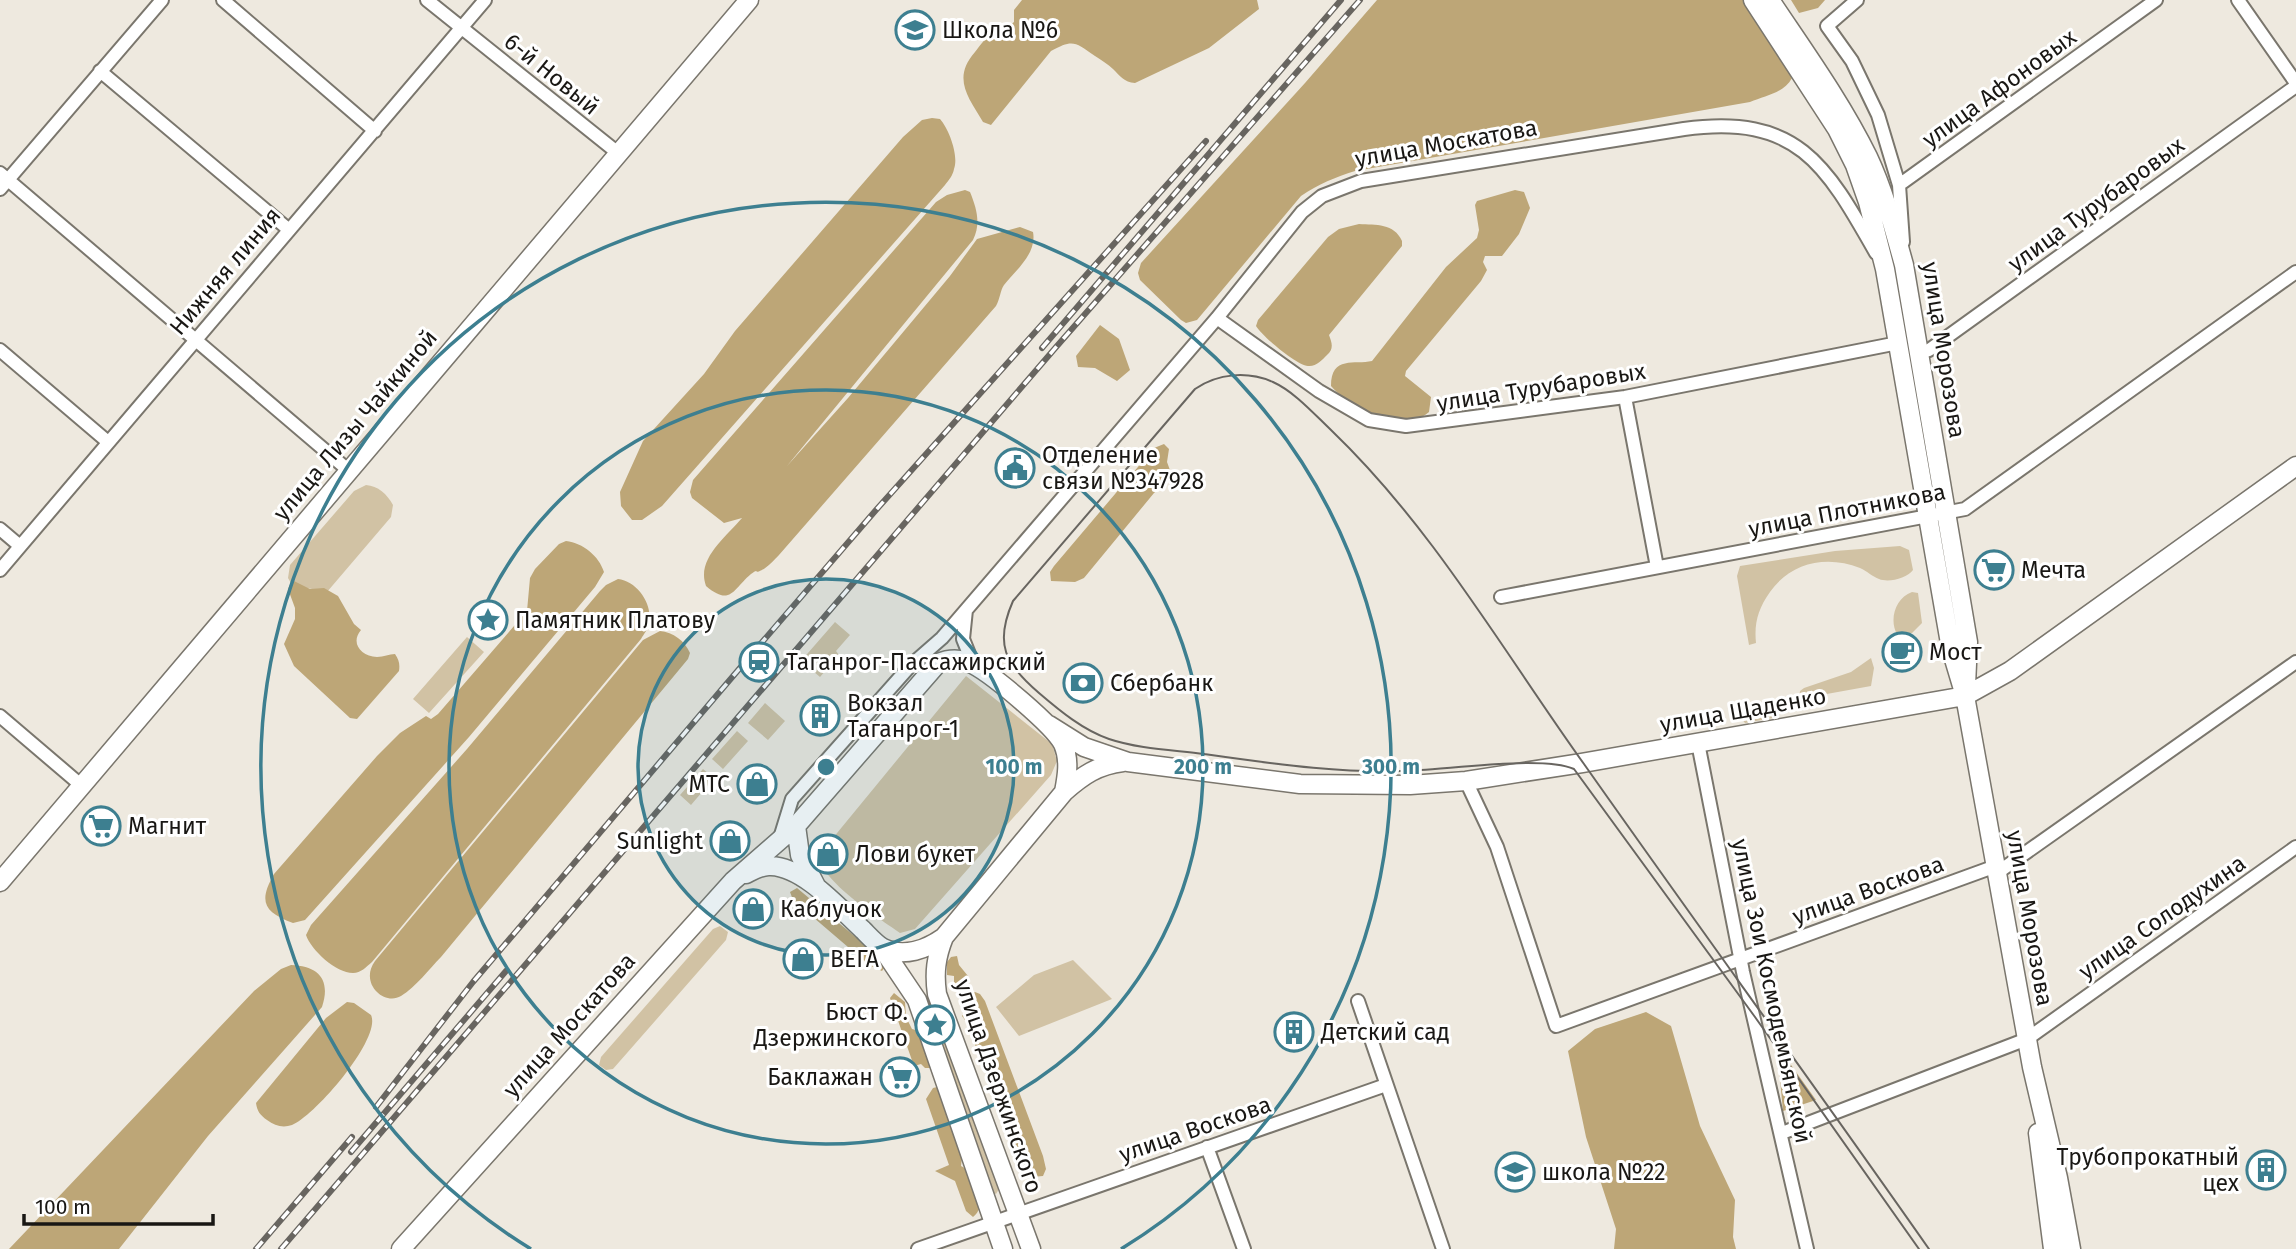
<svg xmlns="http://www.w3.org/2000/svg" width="2296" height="1249" font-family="'Fira Sans',sans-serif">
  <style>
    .green { fill: #d1c2a4 }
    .forest { fill: #bda677 }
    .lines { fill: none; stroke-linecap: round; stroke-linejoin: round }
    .street-casing { stroke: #7a766d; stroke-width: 16 }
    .secondary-casing { stroke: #7a766d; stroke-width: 21 }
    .street { stroke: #fff; stroke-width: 12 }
    .secondary { stroke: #fff; stroke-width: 18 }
    .tram { stroke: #686560; stroke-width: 2 }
    .rail-casing { stroke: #686560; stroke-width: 6 }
    .rail { stroke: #fff; stroke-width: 3.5; stroke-dasharray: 10; stroke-linecap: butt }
    .ring { fill: none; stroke: #3d7f90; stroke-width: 3.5 }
    .labels { text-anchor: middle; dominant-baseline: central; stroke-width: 6; stroke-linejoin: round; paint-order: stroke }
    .poi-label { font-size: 23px; fill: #191714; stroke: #fff; text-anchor: start }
    .street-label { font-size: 23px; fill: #191714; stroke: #fff }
    .centre { fill: #3d7f90; stroke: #fff; stroke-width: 3.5 }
    .ring-label { font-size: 21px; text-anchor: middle; font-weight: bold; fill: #3d7f90; stroke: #fff; stroke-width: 6; stroke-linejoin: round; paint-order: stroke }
  </style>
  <rect width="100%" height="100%" fill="#eee9df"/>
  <path class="green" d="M1899 273 1938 502 1931 503 1892 275Z
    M366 485C378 486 387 494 393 505L391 517 327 592 292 585 288 578 290 565 354 491Z
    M1900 546 1909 550 1913 570C1907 578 1889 583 1879 579 1873 577 1867 571 1860 568 1827 555 1791 562 1770 592 1758 609 1754 623 1756 643L1749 645 1737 576 1740 566 1835 551Z
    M1912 592 1918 593 1922 623 1912 633 1897 634C1889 620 1895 598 1912 592Z
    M835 622 850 635 836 651 839 655 820 677 801 661Z
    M467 637 484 652 429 713 413 699Z
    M1871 658 1874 668 1871 686 1799 699 1800 691 1804 688 1851 672Z
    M966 676 1052 744 1057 761 1051 775 915 929 900 933C880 919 818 879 819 855Z
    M765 703 785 721 768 740 748 723Z
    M1778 712 1773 718 1745 723 1741 718Z
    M737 731 748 741 723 769 712 759Z
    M703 769 714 778 691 805 680 795Z
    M720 926 728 932 726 940 613 1069 606 1070 599 1065 601 1057 713 929Z
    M1073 960 1112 999 1019 1036 996 1007 1034 975Z
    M941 1027 999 1189 996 1194 991 1192 933 1030Z"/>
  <path class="forest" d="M1022 0H1257L1259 9 1209 48 1135 83C1124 82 1120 76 1113 69 1108 64 1101 60 1095 56 1075 42 1073 39 1051 51L991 125 983 122C968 97 952 78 975 52 979 47 984 39 990 36 999 31 1006 29 1014 22V10Z
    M1377 0H1744L1792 78C1784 93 1765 96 1750 102L1355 171C1336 177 1318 184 1301 196L1197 320 1186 323 1181 320 1140 280 1138 273 1141 263 1305 83Z
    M1791 0H1825L1818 8 1799 13Z
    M932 118 940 119C949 129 959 156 954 169 953 175 949 180 945 185L662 506 642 520H632L621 506 620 492 643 441 704 374 735 331 903 137 922 120Z
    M965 190 970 192C977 209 981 224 973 240L787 466 848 398 950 276 977 239 1020 227 1033 232C1037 253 1017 269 1004 285 1000 291 1000 299 996 306L779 555C774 560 768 567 762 570 752 575 761 567 751 574 733 589 731 607 706 586 696 559 726 537 742 518L724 523 692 498 690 492 693 480 936 202 947 195Z
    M1515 190 1524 192 1530 208 1519 234 1502 256H1485L1483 262 1487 270 1481 281 1406 371 1405 376 1431 397 1429 412C1399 437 1352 410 1331 386 1331 355 1355 365 1372 361L1446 267 1477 238 1479 230 1475 205 1477 201Z
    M1359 224C1376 225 1394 223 1402 241V246L1329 335C1332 343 1334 349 1327 355 1322 360 1316 367 1308 366 1296 365 1262 336 1256 326L1258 320 1328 237 1339 229Z
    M1100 325 1119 339 1130 370 1117 381 1095 368 1078 367 1076 356Z
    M1164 444 1169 449 1167 462 1171 473 1166 482 1154 493 1084 578 1075 582 1051 581 1050 572 1054 566 1154 448Z
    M566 541C583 543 599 556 604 572L595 587 469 737 305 920 293 923C264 912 258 902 274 874L377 756 400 733 426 716 431 719 438 714 527 611 530 578 535 569 559 544Z
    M618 579C637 581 653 604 649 623 648 629 644 634 641 639L372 962C366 967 361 973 353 973 336 973 311 950 306 935L311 925 467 749 600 591 606 585Z
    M292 580 310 589 324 588 338 596 354 624 361 630C350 643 361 656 377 657 384 657 389 654 395 654 399 660 400 664 399 671L357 719 350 718 294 666 284 644 295 619V608L288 589Z
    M660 631C673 632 685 641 690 653L688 659 441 957C429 969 416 987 401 996 384 1006 359 983 375 961L643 640Z
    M797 888 876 954 884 968 882 971 869 965 793 900 790 892Z
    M957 956 959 965 968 976 958 985 954 982V976L947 975V962L951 957Z
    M291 965C319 966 331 980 322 1007L208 1136 119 1249H9L254 991 281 969Z
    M975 992 980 994 985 1001 1043 1156 1046 1169 1043 1176C1029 1178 1025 1173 1018 1162L970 1031 974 1024 965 1020 962 1016 967 1010 961 1001 965 996Z
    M894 993 905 1002 906 1017 912 1029 923 1032 934 1064 930 1068H925L921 1064 914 1066 890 998Z
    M347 1002 354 1003 371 1015C382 1038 315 1116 292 1125 283 1128 275 1126 267 1120 260 1115 257 1111 256 1103L326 1018Z
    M1646 1012 1671 1026 1700 1126 1735 1200 1733 1237 1736 1249H1614L1616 1229 1586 1137 1568 1051 1595 1029Z
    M1784 1055 1816 1100 1783 1111 1778 1058Z
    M937 1087 944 1097 963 1149 961 1166 968 1170C974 1185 988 1206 973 1217L966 1211 955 1181 935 1171 949 1165 926 1099 933 1088Z"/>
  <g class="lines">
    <g class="street-casing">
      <path id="street" d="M223 0 375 131
        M427 0 618 153
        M1857 0 1827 26 1852 61 1878 115 1899 185 1903 242
        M2238 0 2296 83
        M100 71 288 229
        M0 173 348 470
        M1899 185 2156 0
        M0 189 162 0
        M1217 318 1319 391 1369 420 1406 426 1625 397 1898 343
        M0 350 108 442
        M1919 353 1929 350 2296 86
        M1625 397 1657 567
        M0 529 20 546
        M0 570 485 0
        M1501 597 1965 509 2296 272
        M966 610 963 639 973 664
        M0 716 82 786
        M1698 743 1743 972 1807 1249
        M1466 781 1497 847 1556 1026 1996 866
        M780 838 792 799 910 666 942 638 1217 318 1302 212 1322 196 1361 181 1684 129C1797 114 1825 163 1876 253
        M1997 873 2296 662
        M1358 1001 1443 1249
        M1782 1133 2027 1039 2296 847
        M1207 1147 1244 1249
        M918 1249 1386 1085"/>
    </g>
    <g class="secondary-casing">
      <path id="secondary" d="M1753 0 1837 129 1855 165 1868 202 1885 269 1951 649 1965 696 2032 1067 2058 1178 2071 1249
        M1770 0C1804 51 1841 102 1868 157 1884 191 1894 229 1904 265L1968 642 1966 685
        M1049 725 1084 747 1128 762 1300 784 1410 785 1466 781 1582 763 1965 696 2010 671 2296 466
        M796 826 800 855 816 886
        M746 874C754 870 762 865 771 866 804 867 840 909 863 930 869 936 876 944 883 948 904 958 927 949 944 937L1064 792C1083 775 1098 765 1123 762
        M0 882 749 0
        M944 937C936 957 934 973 937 994L1031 1249
        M882 948 917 1000 1003 1249
        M2038 1133 2053 1249
        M401 1249 733 881 796 826 938 663C950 658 962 658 974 665 993 675 1054 726 1063 744 1070 760 1067 776 1064 792"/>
    </g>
    <use href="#street" class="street"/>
    <use href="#secondary" class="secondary"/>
    <path class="tram" d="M1919 1249 1755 1017 1574 769C1544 756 1457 768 1421 770 1350 775 1274 764 1204 754 1173 750 1139 749 1109 739 1083 730 1060 711 1039 693 1005 664 994 644 1013 601L1195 389C1218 373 1248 371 1273 382 1295 392 1315 415 1332 431 1433 528 1503 651 1584 764 1698 926 1815 1086 1929 1249"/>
    <g class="rail-casing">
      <path id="rail" d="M1042 348 1341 0
        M376 1107 473 982 751 655 876 510 1206 141
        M351 1152 506 971
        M256 1249 352 1137
        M281 1249 1057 346 1360 0"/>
    </g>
    <use href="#rail" class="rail"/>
  </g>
  <circle cx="826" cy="767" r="188" fill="#3d7f90" fill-opacity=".12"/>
  <g class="ring">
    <circle cx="826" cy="767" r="188"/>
    <circle cx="826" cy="767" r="377"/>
    <path d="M531 1249A565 565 0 1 1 1121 1249"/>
  </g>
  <defs>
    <g id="school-ring" transform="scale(2.0125)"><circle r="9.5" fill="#fff" stroke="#3d7f90" stroke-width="1.5"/><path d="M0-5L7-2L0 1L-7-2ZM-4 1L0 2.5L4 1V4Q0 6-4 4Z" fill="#3d7f90"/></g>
    <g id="civic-ring" transform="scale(2.0125)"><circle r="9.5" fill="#fff" stroke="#3d7f90" stroke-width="1.5"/><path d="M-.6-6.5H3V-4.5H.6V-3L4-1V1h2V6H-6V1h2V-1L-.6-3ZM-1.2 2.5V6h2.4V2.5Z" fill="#3d7f90"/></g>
    <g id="supermarket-ring" transform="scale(2.0125)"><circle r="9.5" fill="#fff" stroke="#3d7f90" stroke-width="1.5"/><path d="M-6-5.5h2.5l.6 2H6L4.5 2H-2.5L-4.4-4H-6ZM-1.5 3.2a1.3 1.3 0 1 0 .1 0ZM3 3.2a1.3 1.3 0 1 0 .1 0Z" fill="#3d7f90"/></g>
    <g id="sight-ring" transform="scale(2.0125)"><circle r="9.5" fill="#fff" stroke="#3d7f90" stroke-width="1.5"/><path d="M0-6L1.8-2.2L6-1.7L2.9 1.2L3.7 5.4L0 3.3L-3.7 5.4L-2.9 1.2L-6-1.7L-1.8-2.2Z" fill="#3d7f90"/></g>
    <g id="cafe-ring" transform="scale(2.0125)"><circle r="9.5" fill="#fff" stroke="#3d7f90" stroke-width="1.5"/><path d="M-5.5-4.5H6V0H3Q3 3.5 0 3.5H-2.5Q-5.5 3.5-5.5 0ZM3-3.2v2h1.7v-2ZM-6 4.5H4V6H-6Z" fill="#3d7f90"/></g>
    <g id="station-ring" transform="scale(2.0125)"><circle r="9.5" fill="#fff" stroke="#3d7f90" stroke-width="1.5"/><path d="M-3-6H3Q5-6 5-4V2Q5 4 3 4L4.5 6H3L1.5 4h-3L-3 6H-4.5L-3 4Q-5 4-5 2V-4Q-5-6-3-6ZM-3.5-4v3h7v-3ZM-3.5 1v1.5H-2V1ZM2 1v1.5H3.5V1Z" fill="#3d7f90"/></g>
    <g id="bank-ring" transform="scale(2.0125)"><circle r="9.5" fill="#fff" stroke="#3d7f90" stroke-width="1.5"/><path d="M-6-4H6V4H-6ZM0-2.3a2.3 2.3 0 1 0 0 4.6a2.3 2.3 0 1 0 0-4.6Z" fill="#3d7f90"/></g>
    <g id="building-ring" transform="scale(2.0125)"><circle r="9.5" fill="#fff" stroke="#3d7f90" stroke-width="1.5"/><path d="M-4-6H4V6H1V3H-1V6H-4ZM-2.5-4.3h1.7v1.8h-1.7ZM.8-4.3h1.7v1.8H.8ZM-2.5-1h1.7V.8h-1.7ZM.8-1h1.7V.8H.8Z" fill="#3d7f90"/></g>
    <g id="shop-ring" transform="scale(2.0125)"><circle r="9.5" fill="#fff" stroke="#3d7f90" stroke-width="1.5"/><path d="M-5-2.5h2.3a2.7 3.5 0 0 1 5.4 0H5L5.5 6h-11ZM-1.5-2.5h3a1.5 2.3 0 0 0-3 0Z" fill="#3d7f90"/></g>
  </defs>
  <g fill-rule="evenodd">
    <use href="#school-ring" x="915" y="30"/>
    <use href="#civic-ring" x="1015" y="468"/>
    <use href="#supermarket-ring" x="1994" y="570"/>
    <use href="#sight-ring" x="488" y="620"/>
    <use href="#cafe-ring" x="1902" y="652"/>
    <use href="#station-ring" x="759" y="662"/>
    <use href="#bank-ring" x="1083" y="683"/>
    <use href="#building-ring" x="820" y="716"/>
    <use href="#shop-ring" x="757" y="784"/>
    <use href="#supermarket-ring" x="101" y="826"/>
    <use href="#shop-ring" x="730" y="841"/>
    <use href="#shop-ring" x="828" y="854"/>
    <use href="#shop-ring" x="753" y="909"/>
    <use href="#shop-ring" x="803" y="959"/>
    <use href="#sight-ring" x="935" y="1025"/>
    <use href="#building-ring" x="1294" y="1032"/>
    <use href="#supermarket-ring" x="900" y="1077"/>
    <use href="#building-ring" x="2266" y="1170"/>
    <use href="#school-ring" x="1515" y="1172"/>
  </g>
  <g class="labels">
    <g class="poi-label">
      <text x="942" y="30">Школа №6</text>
      <text x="1042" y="455">Отделение<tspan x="1042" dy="26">связи №347928</tspan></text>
      <text x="2021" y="570">Мечта</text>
      <text x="515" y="620">Памятник Платову</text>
      <text x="1929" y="652">Мост</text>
      <text x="786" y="662">Таганрог-Пассажирский</text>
      <text x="1110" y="683">Сбербанк</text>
      <text x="847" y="703">Вокзал<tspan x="847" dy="26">Таганрог-1</tspan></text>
      <text x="730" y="784" text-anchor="end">МТС</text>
      <text x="128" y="826">Магнит</text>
      <text x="703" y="841" text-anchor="end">Sunlight</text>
      <text x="855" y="854">Лови букет</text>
      <text x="780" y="909">Каблучок</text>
      <text x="830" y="959">ВЕГА</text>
      <text x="908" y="1012" text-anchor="end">Бюст Ф.<tspan x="908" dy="26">Дзержинского</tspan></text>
      <text x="1321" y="1032">Детский сад</text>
      <text x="873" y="1077" text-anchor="end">Баклажан</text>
      <text x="2239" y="1157" text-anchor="end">Трубопрокатный<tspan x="2239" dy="26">цех</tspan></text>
      <text x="1542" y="1172">школа №22</text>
    </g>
    <g class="street-label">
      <text transform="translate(552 74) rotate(39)">6-й Новый</text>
      <text transform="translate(1999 88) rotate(-36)">улица Афоновых</text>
      <text transform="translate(1446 143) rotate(-10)">улица Москатова</text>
      <text transform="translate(2096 204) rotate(-36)">улица Турубаровых</text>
      <text transform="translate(225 271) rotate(-50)">Нижняя линия</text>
      <text transform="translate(1944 350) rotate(81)">улица Морозова</text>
      <text transform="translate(1541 387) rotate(-9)">улица Турубаровых</text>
      <text transform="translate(355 425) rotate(-50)">улица Лизы Чайкиной</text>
      <text transform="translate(1847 510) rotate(-11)">улица Плотникова</text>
      <text transform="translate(1743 710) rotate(-10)">улица Щаденко</text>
      <text transform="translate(1868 890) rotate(-20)">улица Воскова</text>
      <text transform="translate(2162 917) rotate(-35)">улица Солодухина</text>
      <text transform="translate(2030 918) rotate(80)">улица Морозова</text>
      <text transform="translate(1772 991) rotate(78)">улица Зои Космодемьянской</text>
      <text transform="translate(569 1025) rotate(-48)">улица Москатова</text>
      <text transform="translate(999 1086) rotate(71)">улица Дзержинского</text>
      <text transform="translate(1195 1129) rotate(-19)">улица Воскова</text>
    </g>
  </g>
  <circle cx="826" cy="767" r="10" class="centre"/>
  <g class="ring-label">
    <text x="1014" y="774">100 m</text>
    <text x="1203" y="774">200 m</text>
    <text x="1391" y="774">300 m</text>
  </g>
  <path d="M24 1214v10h189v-10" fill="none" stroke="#191714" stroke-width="3.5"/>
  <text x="35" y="1214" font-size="21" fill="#191714" stroke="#ffffff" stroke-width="5" paint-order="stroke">100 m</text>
</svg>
